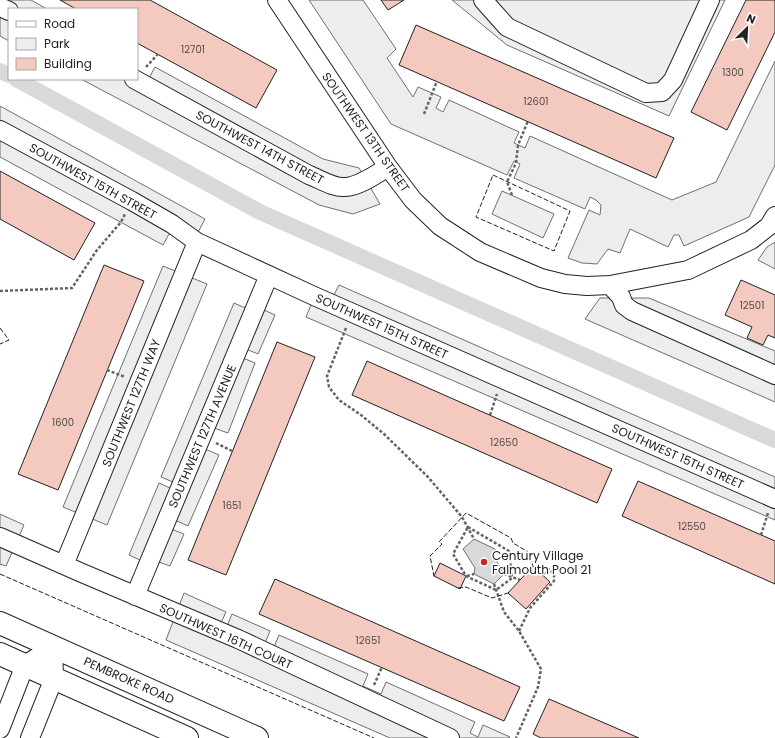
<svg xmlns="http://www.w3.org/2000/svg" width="775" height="738" font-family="Poppins,sans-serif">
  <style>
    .green { fill: #eee; stroke: #6f6f6f }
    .parking { fill: #ededed; stroke: #6f6f6f }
    .water { fill: #d9d9d9; stroke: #6f6f6f }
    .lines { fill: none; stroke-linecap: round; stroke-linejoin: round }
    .canal { stroke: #d9d9d9; stroke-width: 16 }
    .building { fill: #f3c9c0; stroke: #222 }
    .minor-casing { stroke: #222; stroke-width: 20 }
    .major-casing { stroke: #222; stroke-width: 24 }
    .path { stroke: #646464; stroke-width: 2.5; stroke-dasharray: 3 2; stroke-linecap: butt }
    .minor { stroke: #fff; stroke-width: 18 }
    .major { stroke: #fff; stroke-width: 22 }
    .fence { stroke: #222; stroke-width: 1; stroke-dasharray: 5 2; stroke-linecap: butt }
    .poi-dot { fill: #c62828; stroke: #fff; stroke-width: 1.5 }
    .labels { text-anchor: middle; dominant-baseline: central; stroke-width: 3; stroke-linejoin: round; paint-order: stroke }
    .number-label { font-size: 10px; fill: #564c4a }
    .street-label { font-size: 12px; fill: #222; stroke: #fff }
    .poi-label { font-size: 12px; fill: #222; stroke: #fff; text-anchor: start }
  </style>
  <rect width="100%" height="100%" fill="#fff"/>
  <path class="green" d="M452 0H725L669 116 507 45Z
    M502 191 554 214 543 238 492 214Z"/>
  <path class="parking" d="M0 0H31L47 9H9V41L0 36Z
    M309 0H363L396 49 387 58 413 97 418 87 441 97 436 108 443 112 449 100 519 132 514 143 525 148 530 136 672 200 716 182 775 61V165L749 217 684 246 679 235H674L668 247 630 229 620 253 608 249 597 264 582 263 568 258 589 210 600 215 601 205 596 200 590 197 585 209 514 178 520 164 514 161 507 175 391 124Z
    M155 67 323 159 359 168 380 204 353 214 319 205 81 79 148 80Z
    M0 106 205 219 194 240 169 234 163 245 0 157Z
    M775 242V269L758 260 767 247Z
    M163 266 207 284 107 525 63 507Z
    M339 285 775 477V520L306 317 318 288 334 295Z
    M600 298H649L775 351V402L585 319Z
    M234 303 243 307 264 310 275 315 258 354 246 349 243 358 255 363 228 433 214 428 205 449 219 455 188 526 175 520 171 529 184 534 170 566 159 562 140 560 129 555 159 483 170 488 173 482 161 477Z
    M0 514 24 525 6 566 0 564Z
    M184 593 226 612 221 623 227 626 232 614 270 631 265 643 274 647 279 635 368 674 363 686 381 694 386 682 475 722 470 733 478 737 483 725 510 737 509 738H390L166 640Z"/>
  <path class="water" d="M474 539 495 549 494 556 504 574 494 584 474 574 475 568 463 549Z"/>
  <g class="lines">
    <path class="canal" d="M0 71 9 75
      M16 79 260 212 775 440"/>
  </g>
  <path class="building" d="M60 0H150L277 70 256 108 137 43V9H76Z
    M381 0H404L388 10Z
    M746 0H775V32L727 130 691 112Z
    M416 25 674 138 656 178 399 65Z
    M0 171 95 223 74 260 0 219Z
    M104 265 144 281 58 490 18 474Z
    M741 280 775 295V338L768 335 763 345 747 338 752 327 725 315Z
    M277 342 315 357 226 575 188 560Z
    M367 361 612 469 597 503 352 395Z
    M638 481 775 541V584L622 516Z
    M440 563 466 576 460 589 434 576Z
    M533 566 550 582 526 609 508 593Z
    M275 579 520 687 504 721 259 614Z
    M549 699 639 738H541L533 734Z"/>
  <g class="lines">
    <g class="minor-casing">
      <path id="minor" d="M277 0 388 167 413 200 440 226 480 252 541 278 565 284 587 286 610 285 688 270 751 240 769 226 775 216
        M483 0 507 27 646 93 662 92 673 80 710 0
        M0 7 9 11
        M134 79 309 175C320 179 333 188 345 187 358 187 377 174 388 167
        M0 130 132 201 172 224 197 242 314 296 775 499
        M610 285 621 297 624 305 632 311 775 375
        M0 537 82 573 238 639 450 738
        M64 565 197 242
        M135 596 269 275
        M0 729 25 665 53 647
        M30 738 54 678 53 647"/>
    </g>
    <g class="major-casing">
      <path id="major" d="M0 623 257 738
        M0 654 187 738"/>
    </g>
    <path class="path" d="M146 67 158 54
      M424 114 437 81
      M512 195 507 182 516 163 518 145 528 121
      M0 291 72 288 97 250 121 222 125 214
      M346 328 327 376 329 387 339 400 361 415 384 434 428 477 462 517 474 539
      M107 370 125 377
      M490 415 497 394
      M216 443 232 451
      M468 527 509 551 512 578 496 590 466 576 453 554Z
      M761 535 768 513
      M504 574 520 580
      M467 576 474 574
      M494 584 504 612 519 631 541 669 538 687 516 738
      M519 631 530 608 554 581V574L549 569 543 575
      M374 685 382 667"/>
    <use href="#minor" class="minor"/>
    <use href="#major" class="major"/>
    <path class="fence" d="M493 175 570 211 554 251 476 217Z
      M0 328 9 340 0 344
      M0 574 374 738
      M435 576H434L430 556 442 544 439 542 466 513 511 538 513 543 528 552 533 566
      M458 588 466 587 492 598 508 593"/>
  </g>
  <circle class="poi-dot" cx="484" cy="562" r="4"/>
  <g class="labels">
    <g class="number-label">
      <text x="193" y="49">12701</text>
      <text x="733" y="72">1300</text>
      <text x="536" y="101">12601</text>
      <text x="752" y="305">12501</text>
      <text x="63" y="422">1600</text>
      <text x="504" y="442">12650</text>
      <text x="232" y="505">1651</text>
      <text x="692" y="526">12550</text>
      <text x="368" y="640">12651</text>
    </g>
    <g class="street-label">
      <text transform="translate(366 132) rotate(55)">SOUTHWEST 13TH STREET</text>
      <text transform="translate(260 147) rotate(28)">SOUTHWEST 14TH STREET</text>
      <text transform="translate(93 181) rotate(29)">SOUTHWEST 15TH STREET</text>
      <text transform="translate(382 326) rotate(24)">SOUTHWEST 15TH STREET</text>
      <text transform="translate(131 403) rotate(-68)">SOUTHWEST 127TH WAY</text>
      <text transform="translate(202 436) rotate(-67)">SOUTHWEST 127TH AVENUE</text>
      <text transform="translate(678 456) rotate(24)">SOUTHWEST 15TH STREET</text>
      <text transform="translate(226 636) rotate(24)">SOUTHWEST 16TH COURT</text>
      <text transform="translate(129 680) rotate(24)">PEMBROKE ROAD</text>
    </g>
    <g class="poi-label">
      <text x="492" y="555">Century Village<tspan x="492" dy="14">Falmouth Pool 21</tspan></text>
    </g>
  </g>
  <rect x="8" y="8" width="130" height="72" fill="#ffffff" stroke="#a7a7a7"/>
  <rect x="16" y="21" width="20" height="6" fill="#ffffff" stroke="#a7a7a7"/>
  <text x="44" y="28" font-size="12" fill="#222222">Road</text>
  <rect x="16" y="38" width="20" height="12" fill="#eeeeee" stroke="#a7a7a7"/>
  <text x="44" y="48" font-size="12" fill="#222222">Park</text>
  <rect x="16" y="58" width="20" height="12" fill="#f3c9c0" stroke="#a7a7a7"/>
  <text x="44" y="68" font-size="12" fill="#222222">Building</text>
  <g transform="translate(747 28) rotate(24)" stroke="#ffffff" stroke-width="3" paint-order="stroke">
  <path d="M0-3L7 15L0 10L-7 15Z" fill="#222222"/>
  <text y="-6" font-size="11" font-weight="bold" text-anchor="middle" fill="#222222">N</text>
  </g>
</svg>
